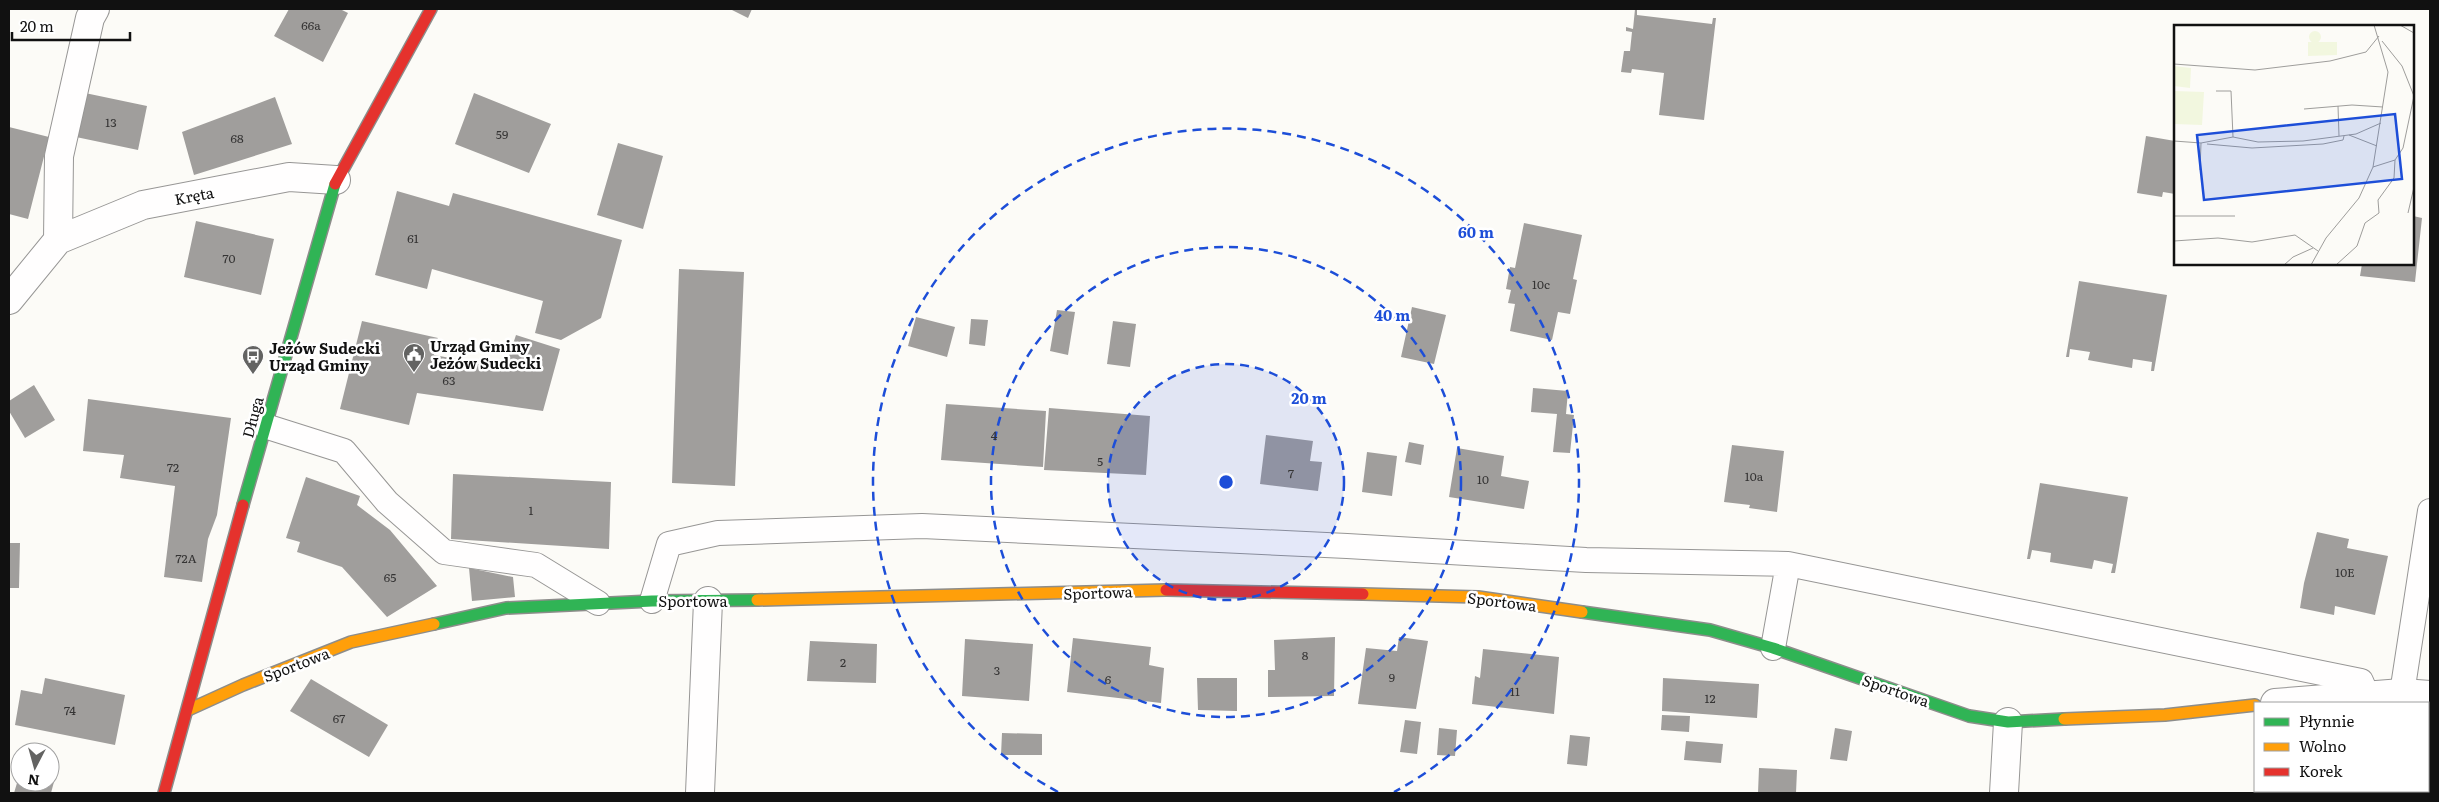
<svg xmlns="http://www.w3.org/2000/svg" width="2439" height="802" font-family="Literata,serif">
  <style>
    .building { fill: #a09e9c }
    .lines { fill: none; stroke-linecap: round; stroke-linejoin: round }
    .lane-casing { stroke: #979695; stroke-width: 26 }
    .street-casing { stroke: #979695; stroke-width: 30 }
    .fast-casing { stroke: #8d8d8b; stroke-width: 14 }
    .slow-casing { stroke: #8d8d8b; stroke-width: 14 }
    .jam-casing { stroke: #8d8d8b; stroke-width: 14 }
    .lane { stroke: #fffefe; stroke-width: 24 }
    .street { stroke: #fffefe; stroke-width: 28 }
    .fast { stroke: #30b455; stroke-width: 11 }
    .slow { stroke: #ff9f0a; stroke-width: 11 }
    .jam { stroke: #e5322d; stroke-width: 11 }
    .ring { fill: none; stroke: #1d4ed8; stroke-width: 2.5; stroke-dasharray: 9 6 }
    .labels { text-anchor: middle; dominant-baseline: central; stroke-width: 5; stroke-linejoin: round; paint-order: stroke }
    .number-label { font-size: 12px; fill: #353434 }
    .street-label { font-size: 15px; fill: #111; stroke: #fff }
    .poi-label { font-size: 15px; font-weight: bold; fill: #111; stroke: #fff; text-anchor: start }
    .inset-road { fill: none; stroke: #9e9d9b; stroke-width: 1 }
    .view { fill: #1d4ed8; fill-opacity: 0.15; stroke: #1d4ed8; stroke-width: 2.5 }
    .inset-edge { fill: none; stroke: #111; stroke-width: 2.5 }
    .centre { fill: #1d4ed8; stroke: #fff; stroke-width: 2.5 }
    .ring-label { font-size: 15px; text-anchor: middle; font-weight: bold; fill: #1d4ed8; stroke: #fff; stroke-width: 5; stroke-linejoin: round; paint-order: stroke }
  </style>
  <rect width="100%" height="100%" fill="#fcfbf7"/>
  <path class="building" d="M289 9H340L348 13 323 62 274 36Z
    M730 9H752L748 18Z
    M1635 9H1637V15L1712 24 1713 18H1716L1704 120 1659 115 1664 73 1632 69 1631 73 1621 72 1624 51H1630L1632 32 1626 31V27L1633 29Z
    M85 93 147 106 138 150 76 137Z
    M474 93 551 124 529 173 455 144Z
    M275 97 292 144 194 175 182 132Z
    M9 127 49 137 28 219 9 214Z
    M2146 136 2175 141V194L2163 192 2162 197 2137 193Z
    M618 143 663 156 643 229 597 215Z
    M397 191 449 206 453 193 622 240 601 318 561 340 535 333 543 301 432 269 427 289 375 275Z
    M2413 216 2422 218 2415 282 2360 276 2362 264H2413Z
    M196 221 274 239 261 295 184 277Z
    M1524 223 1582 235 1573 279 1577 280 1570 314 1558 312 1552 340 1510 331 1515 304 1508 303 1511 290 1506 289 1510 267 1515 268Z
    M679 269 744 272 735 486 672 483Z
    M2079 281 2167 295 2154 371H2151L2152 362 2133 359 2132 368 2088 360 2090 352 2070 349 2069 357H2066Z
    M1412 307 1446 315 1434 364 1401 357Z
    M1057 310 1075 312 1068 355 1050 351Z
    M916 317 955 327 947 357 908 346Z
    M971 319 988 320 985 346 969 344Z
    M362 321 438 338 434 355 505 368 516 335 560 349 543 411 417 393 409 425 340 409Z
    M1113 321 1136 324 1130 367 1107 364Z
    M34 385 55 420 25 438 9 411V401Z
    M1533 388 1568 391 1566 414 1574 415 1570 453 1553 452 1557 414 1531 412Z
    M88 399 231 418 217 515 208 539 202 582 164 577 175 486 120 478 124 455 83 451Z
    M946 404 1046 411 1043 467 941 460Z
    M1049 408 1150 416 1146 475 1044 470Z
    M1266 435 1313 441 1310 461 1322 462 1318 491 1260 484Z
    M1409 442 1424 445 1421 465 1405 462Z
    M1732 445 1784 451 1777 512 1749 508 1750 505 1724 502Z
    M1457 448 1504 456 1501 476 1529 481 1524 509 1449 497Z
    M1367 452 1397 456 1392 496 1362 492Z
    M453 474 611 482 609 549 451 539Z
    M306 477 360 496 357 505 390 530 437 586 387 617 342 567 297 552 300 542 286 538Z
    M2040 483 2128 497 2115 573H2111L2113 564 2094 560 2092 569 2050 562 2051 553 2032 550 2030 559H2027Z
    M2317 532 2349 539 2347 548 2388 556 2375 615 2335 606 2334 615 2300 608 2304 583Z
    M9 543H20L19 588H9Z
    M469 568 513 577 515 597 472 601Z
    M1335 637 1334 696 1268 697V670H1275L1274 640Z
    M1399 637 1428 641 1416 709 1358 704 1366 648 1397 651Z
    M1073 638 1151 647 1149 665 1164 668 1161 703 1067 692Z
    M965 639 1033 644 1029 701 962 696Z
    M810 641 877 644 876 683 807 681Z
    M1483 649 1559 657 1554 714 1472 704 1475 676 1480 678Z
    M45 678 125 695 115 745 15 725 21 690 42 694Z
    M1197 678H1237V711L1198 710Z
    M1663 678 1759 684 1757 718 1662 711Z
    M311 679 388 725 369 757 290 711Z
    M1662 715 1690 716 1689 732 1661 730Z
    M1405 720 1421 722 1417 754 1400 752Z
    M1439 728 1457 730 1455 756 1437 755Z
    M1835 728 1852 731 1847 761 1830 759Z
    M1002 733 1042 734V755H1001Z
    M1570 735 1590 737 1587 766 1567 764Z
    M1686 741 1723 744 1721 763 1684 760Z
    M1759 768 1797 770 1796 793H1758Z
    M20 773V782H50V777L55 778 51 793H14Z"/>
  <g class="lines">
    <g class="lane-casing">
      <path id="lane" d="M265 426 344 451 387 502 444 552 536 565 598 603
        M652 601 669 544 718 533 922 526 1347 546 1586 560 1788 564 2361 681 2367 695
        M1773 648 1788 564
        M2402 693 2430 511"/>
    </g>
    <g class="street-casing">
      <path id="street" d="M58 240 59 156 90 18 95 9
        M9 300 58 240 143 205 289 177 336 180
        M2275 703 2402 693 2430 695
        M700 793 708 601
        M2004 793 2008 722"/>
    </g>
    <g class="fast-casing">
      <path id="fast" d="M243 505 335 184
        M1582 612 1710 630 1773 648 1969 716 2008 722 2064 719
        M434 624 506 608 652 601 757 600"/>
    </g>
    <g class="slow-casing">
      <path id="slow" d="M1363 594 1478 597 1582 612
        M757 600 1166 590
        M188 710 243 685 351 642 434 624
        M2064 719 2165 715 2255 705"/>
    </g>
    <g class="jam-casing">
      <path id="jam" d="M335 184 431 9
        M1166 590 1363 594
        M164 793 243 505"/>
    </g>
    <use href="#lane" class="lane"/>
    <use href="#street" class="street"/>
    <use href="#fast" class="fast"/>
    <use href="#slow" class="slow"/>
    <use href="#jam" class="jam"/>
  </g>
  <circle cx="1226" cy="482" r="118" fill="#1d4ed8" fill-opacity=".12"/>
  <g class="ring">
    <circle cx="1226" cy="482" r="118"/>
    <circle cx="1226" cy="482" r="235"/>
    <path d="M1058 792A353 353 0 1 1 1394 792"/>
  </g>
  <defs>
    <g id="civic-pin" transform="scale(1.125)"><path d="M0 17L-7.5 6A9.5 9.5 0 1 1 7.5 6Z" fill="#636362" stroke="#fff"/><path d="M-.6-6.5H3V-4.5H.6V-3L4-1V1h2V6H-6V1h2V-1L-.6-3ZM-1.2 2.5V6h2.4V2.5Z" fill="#fff"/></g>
    <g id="bus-pin" transform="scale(1.125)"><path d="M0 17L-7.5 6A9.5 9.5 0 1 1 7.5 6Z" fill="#636362" stroke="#fff"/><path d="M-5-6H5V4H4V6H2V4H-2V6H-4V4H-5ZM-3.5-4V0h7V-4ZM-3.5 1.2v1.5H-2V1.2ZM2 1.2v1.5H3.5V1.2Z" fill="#fff"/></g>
  </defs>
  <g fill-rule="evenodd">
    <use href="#civic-pin" x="414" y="354"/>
    <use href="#bus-pin" x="253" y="356"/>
  </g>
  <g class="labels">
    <g class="number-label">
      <text x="311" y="25">66a</text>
      <text x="111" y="122">13</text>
      <text x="502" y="134">59</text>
      <text x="237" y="138">68</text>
      <text x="413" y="238">61</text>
      <text x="229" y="258">70</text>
      <text x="1541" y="284">10c</text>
      <text x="449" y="380">63</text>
      <text x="994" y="435">4</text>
      <text x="1100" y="461">5</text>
      <text x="173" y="467">72</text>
      <text x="1291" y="473">7</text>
      <text x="1754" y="476">10a</text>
      <text x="1483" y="479">10</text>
      <text x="531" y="510">1</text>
      <text x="186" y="558">72A</text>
      <text x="2345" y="572">10E</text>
      <text x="390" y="577">65</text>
      <text x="1305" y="655">8</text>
      <text x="843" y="662">2</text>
      <text x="997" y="670">3</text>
      <text x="1392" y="677">9</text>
      <text x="1108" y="679">6</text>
      <text x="1515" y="691">11</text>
      <text x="1710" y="698">12</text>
      <text x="70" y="710">74</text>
      <text x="339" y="718">67</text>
    </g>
    <g class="street-label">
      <text transform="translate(194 195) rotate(-11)">Kręta</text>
      <text transform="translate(252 417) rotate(-75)">Długa</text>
      <text transform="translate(1098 592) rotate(-2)">Sportowa</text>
      <text x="693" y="600">Sportowa</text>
      <text transform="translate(1502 601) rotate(7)">Sportowa</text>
      <text transform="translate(296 664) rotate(-21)">Sportowa</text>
      <text transform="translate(1896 690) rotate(19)">Sportowa</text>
    </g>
    <g class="poi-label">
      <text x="430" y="345">Urząd Gminy<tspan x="430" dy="17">Jeżów Sudecki</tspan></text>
      <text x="269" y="347">Jeżów Sudecki<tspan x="269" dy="17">Urząd Gminy</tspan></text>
    </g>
  </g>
  <g transform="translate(2174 25)">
    <rect width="240" height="240" fill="#fcfbf7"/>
    <path d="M135 12a6 6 0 1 1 12 0a6 6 0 1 1-12 0ZM134 17H163V30L134 31ZM0 41 17 43 16 63 0 61ZM0 66 30 67 28 100 0 99Z" fill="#f2f7df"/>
    <path class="inset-road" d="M226 0 240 8M208 16 228 41 240 71M0 39 81 45 156 36 192 27 205 11M42 66H57L59 112M164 81 165 111M130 84 178 80 209 82M175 110 203 121M0 116 27 118 59 112 84 117 129 116 182 109 207 98M33 119 78 123 149 119 169 115 170 111M199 142 221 135 229 123 240 71M26 145 27 118M234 188 240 162M0 191H61M0 216 44 213 78 217 121 210 144 226M110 240 119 232 139 223M137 240 152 213 185 173 199 142 214 47 200 0M162 240 183 221 191 198 205 188 204 175 220 153 221 135"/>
    <path class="view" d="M221 89 228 154 30 175 23 110Z"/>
    <rect width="240" height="240" class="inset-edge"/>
  </g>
  <circle cx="1226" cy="482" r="8" class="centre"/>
  <g class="ring-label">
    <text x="1476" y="238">60 m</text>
    <text x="1392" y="321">40 m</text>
    <text x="1309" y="404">20 m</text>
  </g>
  <rect width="2439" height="802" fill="none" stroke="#111111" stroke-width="20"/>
  <rect x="2254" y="702" width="175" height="90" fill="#ffffff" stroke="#a0a0a0"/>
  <rect x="2264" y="718" width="25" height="8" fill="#30b455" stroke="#a0a0a0"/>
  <text x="2299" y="727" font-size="15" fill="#111111">Płynnie</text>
  <rect x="2264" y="743" width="25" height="8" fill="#ff9f0a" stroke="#a0a0a0"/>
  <text x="2299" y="752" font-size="15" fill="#111111">Wolno</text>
  <rect x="2264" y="768" width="25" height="8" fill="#e5322d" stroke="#a0a0a0"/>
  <text x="2299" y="777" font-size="15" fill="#111111">Korek</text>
  <g transform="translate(35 767) rotate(186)"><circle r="24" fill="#ffffff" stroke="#a0a0a0"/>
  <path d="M0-4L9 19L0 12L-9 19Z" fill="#636362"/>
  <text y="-8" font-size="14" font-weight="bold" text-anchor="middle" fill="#111111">N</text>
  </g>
  <path d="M12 32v8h118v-8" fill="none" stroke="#111111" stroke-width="2.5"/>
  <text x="20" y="32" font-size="15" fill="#111111" stroke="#ffffff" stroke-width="4" paint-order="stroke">20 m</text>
</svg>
